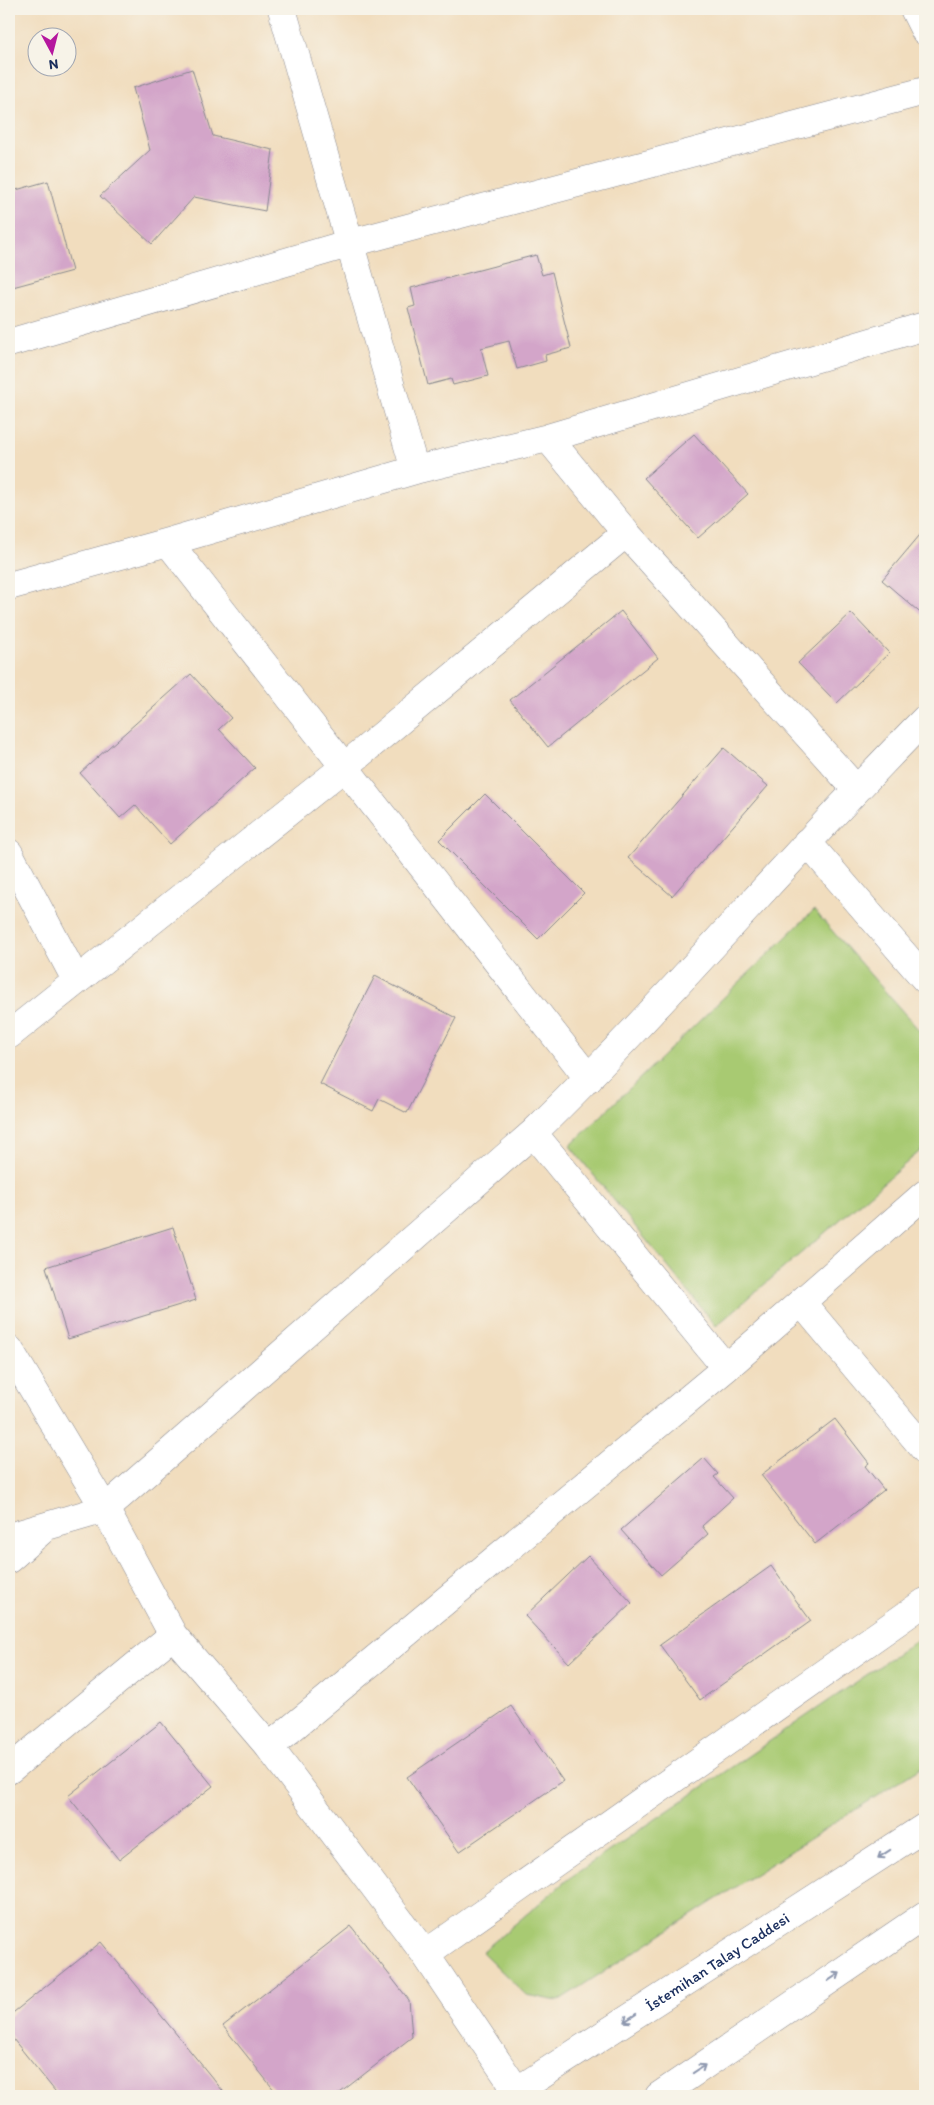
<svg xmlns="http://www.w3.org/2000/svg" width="934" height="2105" font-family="Itim,sans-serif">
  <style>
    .green { fill: #a8ca72; stroke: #627c68 }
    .building { fill: #d3a5c9 }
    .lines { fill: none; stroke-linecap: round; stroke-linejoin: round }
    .minor-casing { stroke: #86868e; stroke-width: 29 }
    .tertiary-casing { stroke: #86868e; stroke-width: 29 }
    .minor { stroke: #fff; stroke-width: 28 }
    .tertiary { stroke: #fff; stroke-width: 28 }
    .oneway { stroke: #8d97ae }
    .labels { text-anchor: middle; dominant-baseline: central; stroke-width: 4; stroke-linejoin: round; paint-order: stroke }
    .street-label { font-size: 16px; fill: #1b2f5e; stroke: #f7f3e8 }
  </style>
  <rect width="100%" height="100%" fill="#f7f3e8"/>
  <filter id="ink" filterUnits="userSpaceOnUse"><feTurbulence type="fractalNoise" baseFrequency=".02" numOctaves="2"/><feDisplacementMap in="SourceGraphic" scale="10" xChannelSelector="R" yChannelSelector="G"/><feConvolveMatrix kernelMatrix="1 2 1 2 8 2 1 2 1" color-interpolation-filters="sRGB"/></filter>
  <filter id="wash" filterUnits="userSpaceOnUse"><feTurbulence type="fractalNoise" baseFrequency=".0096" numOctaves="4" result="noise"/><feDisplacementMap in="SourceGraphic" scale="20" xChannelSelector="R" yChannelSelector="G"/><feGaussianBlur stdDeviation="1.12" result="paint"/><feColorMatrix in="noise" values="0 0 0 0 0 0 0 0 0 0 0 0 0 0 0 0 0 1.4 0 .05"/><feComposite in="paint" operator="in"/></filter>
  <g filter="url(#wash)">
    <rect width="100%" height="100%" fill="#f1ddbe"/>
    <path class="green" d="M814 910 925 1037V1147L716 1326 570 1146Z
      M925 1635V1765L558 2001 526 1995 482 1952 568 1879Z"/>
    <g id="blocks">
      <path class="building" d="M192 69 213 136 273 150 265 211 194 197 152 244 100 196 150 150 133 88Z
        M48 181 72 271 9 288V192Z
        M536 255 542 275 552 272 571 348 545 355 546 361 517 369 509 341 481 348 488 376 453 385 451 379 428 385 408 308 415 306 411 288Z
        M694 434 748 494 698 538 644 478Z
        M925 529V617L882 580Z
        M621 611 658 658 548 747 510 700Z
        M851 613 889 653 837 703 798 663Z
        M191 674 231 718 219 729 255 768 170 844 135 805 120 818 80 773Z
        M724 748 768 786 672 896 628 858Z
        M485 794 584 893 538 939 439 840Z
        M375 976 456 1018 407 1113 379 1099 373 1111 320 1084Z
        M173 1227 196 1300 68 1339 46 1267Z
        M835 1419 869 1463 865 1466 884 1490 815 1544 761 1475Z
        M704 1458 718 1474 714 1477 733 1498 702 1526 708 1534 661 1575 621 1530Z
        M588 1556 632 1603 569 1663 525 1616Z
        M771 1566 811 1621 700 1700 660 1645Z
        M511 1706 563 1781 459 1852 407 1777Z
        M161 1722 213 1786 119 1860 68 1796Z
        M351 1926 409 2000 412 2037 336 2096H279L223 2026Z
        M101 1942 227 2096H59L9 2034V2016Z"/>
    </g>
  </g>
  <g filter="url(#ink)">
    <use href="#blocks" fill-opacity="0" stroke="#86868e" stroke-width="1"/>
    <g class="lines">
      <g class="minor-casing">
        <path id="minor" d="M282 9 415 470
          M914 9 925 31
          M9 343 351 243 925 91
          M548 438 626 533 856 789
          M168 542 589 1079
          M9 586 168 542 415 470 548 438 925 326
          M807 842 925 979
          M9 853 76 980
          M9 1035 343 768 626 533
          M533 1133 726 1368
          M802 1303 925 1450
          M9 1349 105 1509 533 1133C669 1001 791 854 925 719
          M9 1537 105 1509 173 1635 269 1747 425 1954 517 2091
          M9 1559 40 1532
          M269 1747 726 1368 925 1194
          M9 1770 173 1635
          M425 1954 925 1602"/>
      </g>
      <g class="tertiary-casing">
        <g id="tertiary">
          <path id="s1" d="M509 2096 925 1827"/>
          <path d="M659 2096 925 1915"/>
        </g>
      </g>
      <use href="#minor" class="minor"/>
      <use href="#tertiary" class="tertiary"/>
    </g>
    <defs><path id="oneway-shaft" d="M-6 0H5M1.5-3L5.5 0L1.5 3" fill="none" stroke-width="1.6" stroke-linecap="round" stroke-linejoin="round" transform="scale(1.25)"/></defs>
    <g class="oneway">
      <use href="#oneway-shaft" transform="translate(884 1854) rotate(147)"/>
      <use href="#oneway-shaft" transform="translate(834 1977) rotate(-34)"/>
      <use href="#oneway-shaft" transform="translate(630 2018) rotate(147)"/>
      <use href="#oneway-shaft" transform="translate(699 2069) rotate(-34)"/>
    </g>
  </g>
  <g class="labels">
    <g class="street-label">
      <text stroke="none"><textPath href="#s1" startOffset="248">İstemihan Talay Caddesi</textPath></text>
    </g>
  </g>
  <rect width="934" height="2105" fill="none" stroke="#f7f3e8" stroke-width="30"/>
  <g transform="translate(52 52) rotate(173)"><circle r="24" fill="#f7f3e8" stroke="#9fa5b1"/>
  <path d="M0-4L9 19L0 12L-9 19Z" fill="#b5179e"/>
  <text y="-8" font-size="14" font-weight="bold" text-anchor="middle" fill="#1b2f5e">N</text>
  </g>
</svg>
